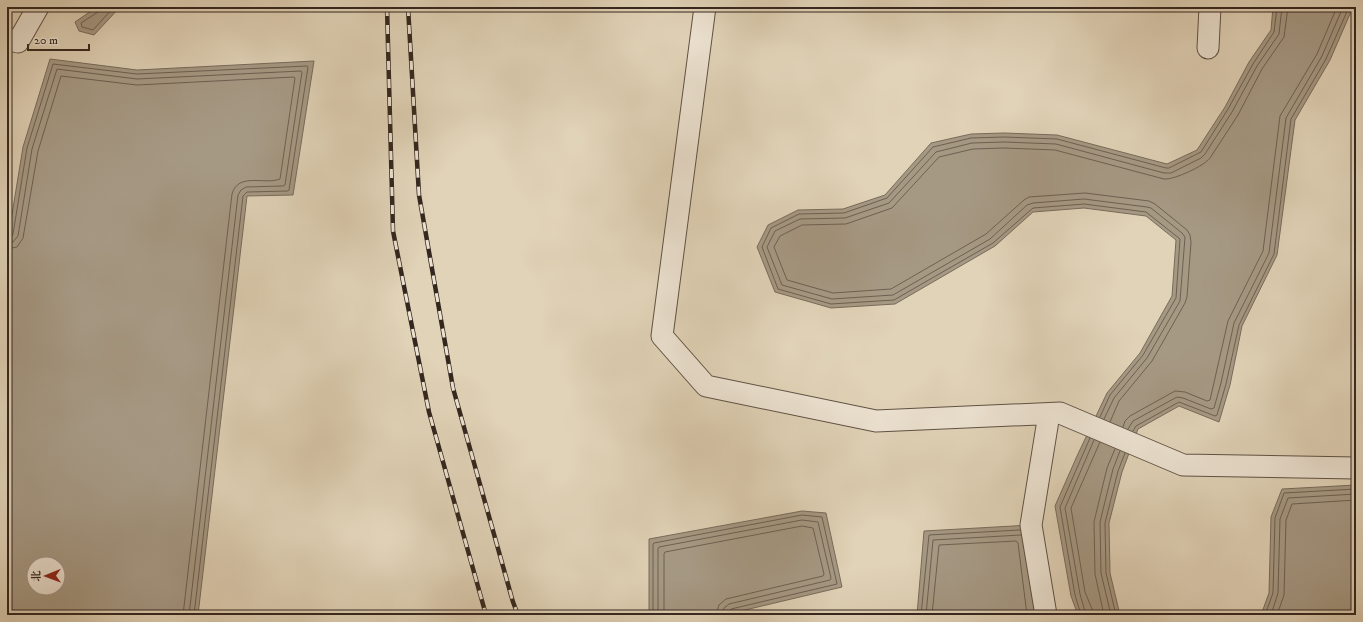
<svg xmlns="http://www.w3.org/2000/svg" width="1363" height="622" font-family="'IM FELL DW Pica','Noto Serif SC',serif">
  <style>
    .water { fill: #a69984; stroke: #786b5c; fill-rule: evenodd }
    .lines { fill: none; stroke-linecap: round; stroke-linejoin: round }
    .shore { stroke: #6d6052; stroke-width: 1 }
    .minor-casing { stroke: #5f5245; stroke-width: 23 }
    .minor { stroke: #ece2d1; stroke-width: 21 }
    .rail-casing { stroke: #34271f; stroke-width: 4.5 }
    .rail { stroke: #ece2d1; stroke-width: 3; stroke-dasharray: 9; stroke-linecap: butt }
  </style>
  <rect width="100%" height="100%" fill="#e1d3b8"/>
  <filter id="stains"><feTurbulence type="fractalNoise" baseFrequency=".005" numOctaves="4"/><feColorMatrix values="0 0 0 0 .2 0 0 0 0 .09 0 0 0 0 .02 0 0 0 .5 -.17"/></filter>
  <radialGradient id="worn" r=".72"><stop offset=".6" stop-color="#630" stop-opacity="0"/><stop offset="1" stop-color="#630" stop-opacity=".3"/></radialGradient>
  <path class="water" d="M97 7H120L94 35 79 31 75 22Z
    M1273 7H1353L1330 60 1295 120 1277 255 1242 326 1230 385 1219 422 1179 406 1138 429 1122 472 1109 523 1110 573 1120 615H1078L1071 596 1055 506 1077 456 1107 393 1140 353 1172 296 1176 240 1146 216 1084 208 1033 212 995 246 895 304 831 308 775 292 757 247 768 225 798 210 843 209 885 195 931 143 971 134 1004 133 1057 135 1167 164 1197 150 1225 107 1249 62 1271 30Z
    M50 59 137 70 314 61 293 195 247 196 198 615H7V245L23 147ZM34 564H58V588H34Z
    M1356 485V615H1261L1269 593 1271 517 1282 489Z
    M802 511 826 513 842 587 724 615H649V539Z
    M1031 525 1042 615H917L924 531Z"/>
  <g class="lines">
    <path class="shore" d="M99 7 98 12 81 23 82 27 93 30 114 7
      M7 238 11 237 13 234 27 148 53 64 137 74 307 66 308 67 289 190 288 191 247 192 243 196 194 615
      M7 243 13 242 18 236 32 149 57 69 137 79 301 71 302 72 285 185 283 186 246 187 241 190 238 195 189 615
      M7 249 17 247 23 238 38 151 61 76 137 85 294 77 295 78 280 179C265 185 238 172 232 194L183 615
      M1100 417 1110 395 1143 355 1176 298 1180 239 1146 212 1084 204 1033 208 993 243 894 300 831 304 778 289 762 247 771 228 799 214 844 213 887 198 933 147 971 138 1004 137 1057 139 1166 168H1169L1201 152 1228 109 1253 64 1274 32 1277 7
      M1104 419 1114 398 1147 358 1180 301 1185 237 1182 233 1151 208 1147 207 1084 199 1033 203 1027 205 990 239 893 295 832 299 782 285 767 247 775 231 800 219 845 218 889 203 936 152 972 143 1004 142 1056 144 1164 173H1171L1201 158 1205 154 1232 112 1257 66 1279 34 1282 7
      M1110 422 1119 401 1152 361 1185 303 1187 297 1191 242 1190 235 1187 230 1155 204 1149 201 1085 193 1029 197 1024 200 986 234 891 289 833 293 787 280 774 247 780 236 802 225 846 224 892 208 939 157 973 149 1004 148 1055 150 1164 179C1174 180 1204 166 1210 158L1238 115 1262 69 1284 37 1288 7
      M1123 427 1125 421 1130 416 1175 391 1185 392 1207 401 1210 400 1228 321 1263 251 1280 116 1317 54 1337 7
      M1128 429 1133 421 1177 397 1183 398 1211 409 1214 408 1221 383 1234 323 1269 253 1286 118 1322 56 1343 7
      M1133 431 1136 426 1179 402 1215 416 1217 415 1226 384 1239 325 1274 254 1291 119 1326 59 1349 7
      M653 615V544L654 543 802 515 822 517 837 584 731 609 728 612 727 615
      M658 615V549L659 547 802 520 818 522 831 578 830 580 729 604 724 608 722 615
      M664 615V554L665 552 802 526 813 528 824 574 823 576 726 599 719 605 716 615
      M921 615 929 535 1020 530
      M926 615 933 540 1021 535
      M932 615 939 545 1016 541 1018 543 1027 615
      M1081 615 1075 595 1060 507 1090 438
      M1086 615 1080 594 1065 508 1094 440
      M1092 615V609L1085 592 1071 508 1100 442
      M1104 615 1095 574 1094 522 1107 468 1115 449
      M1111 615 1101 573 1100 522 1113 469 1120 451
      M1116 615 1106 573 1105 523 1118 471 1125 453
      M1265 615 1273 593 1275 518 1284 493 1356 489
      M1271 615 1278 593 1280 519 1288 498 1356 494
      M1277 615 1284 595 1286 520 1292 504 1356 500"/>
    <g class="minor-casing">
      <path id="minor" d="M705 7 662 336 706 386 876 421 1060 413 1183 465 1356 468
        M7 39 18 42 38 7
        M1208 48 1210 7
        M1046 615 1031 525 1049 414"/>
    </g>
    <use href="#minor" class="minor"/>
    <g class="rail-casing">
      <path id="rail" d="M387 7 393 231 429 412 486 615
        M408 7 419 195 453 388 513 602 518 615"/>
    </g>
    <use href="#rail" class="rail"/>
  </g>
  <rect width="1363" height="622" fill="none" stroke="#e1d3b8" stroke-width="24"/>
  <rect x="8" y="8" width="1347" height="606" fill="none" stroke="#34271f" stroke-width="2"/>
  <rect x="12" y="12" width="1339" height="598" fill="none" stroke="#34271f"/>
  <g transform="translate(46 576) rotate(269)"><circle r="19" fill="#ece2d1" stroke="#a2978a"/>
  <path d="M0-3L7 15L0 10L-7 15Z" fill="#8f2418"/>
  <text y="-6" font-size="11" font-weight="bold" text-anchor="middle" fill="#34271f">北</text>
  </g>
  <path d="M28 44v6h61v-6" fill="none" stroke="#34271f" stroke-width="2"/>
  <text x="34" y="44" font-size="12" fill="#34271f" stroke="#ece2d1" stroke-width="3" paint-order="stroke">20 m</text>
  <rect width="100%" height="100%" filter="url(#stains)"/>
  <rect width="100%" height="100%" fill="url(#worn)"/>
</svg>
